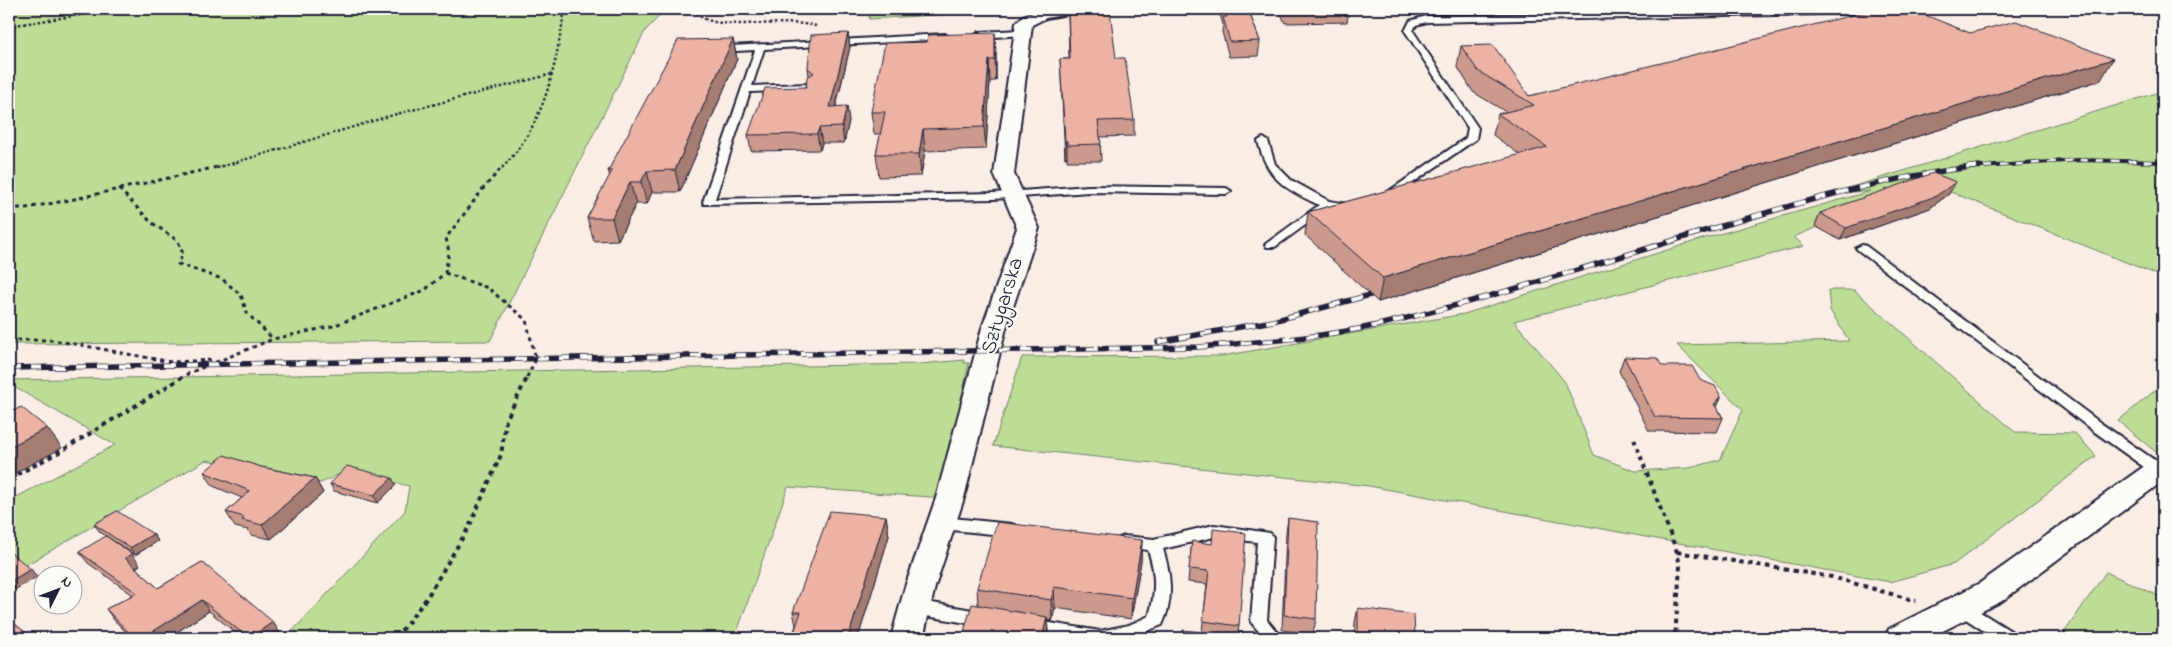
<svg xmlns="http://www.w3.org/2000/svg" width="2172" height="647" font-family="'Indie Flower',sans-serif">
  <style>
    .green { fill: #bddd96; stroke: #708068 }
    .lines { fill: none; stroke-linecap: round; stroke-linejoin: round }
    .service-casing { stroke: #22223b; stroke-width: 4 }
    .minor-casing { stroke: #22223b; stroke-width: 4 }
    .path-far2 { stroke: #22223b; stroke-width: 2.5; stroke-dasharray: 2.5 2.5; stroke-linecap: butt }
    .path-far1 { stroke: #22223b; stroke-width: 3; stroke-dasharray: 4 4; stroke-linecap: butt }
    .path { stroke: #22223b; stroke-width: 4; stroke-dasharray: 4.5 4.5; stroke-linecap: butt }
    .service { fill: #fdfcf7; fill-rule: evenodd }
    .minor { fill: #fdfcf7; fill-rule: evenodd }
    .rail-far1-casing { stroke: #22223b; stroke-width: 4 }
    .rail-casing { stroke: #22223b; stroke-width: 5.5 }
    .rail-far1 { stroke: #fdfcf7; stroke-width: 2.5; stroke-dasharray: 8; stroke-linecap: butt }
    .rail { stroke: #fdfcf7; stroke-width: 4; stroke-dasharray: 11; stroke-linecap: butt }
    .wall { fill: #cb9a8d; stroke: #22223b }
    .shaded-wall { fill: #a57d73; stroke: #22223b }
    .building { fill: #ecb3a4; stroke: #22223b }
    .labels { text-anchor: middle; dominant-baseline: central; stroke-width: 4.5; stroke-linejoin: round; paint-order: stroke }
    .street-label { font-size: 21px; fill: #22223b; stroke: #fdfcf7 }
  </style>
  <rect width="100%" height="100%" fill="#faede6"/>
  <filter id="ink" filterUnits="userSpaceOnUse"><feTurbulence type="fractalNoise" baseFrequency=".02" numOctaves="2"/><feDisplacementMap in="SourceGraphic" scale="10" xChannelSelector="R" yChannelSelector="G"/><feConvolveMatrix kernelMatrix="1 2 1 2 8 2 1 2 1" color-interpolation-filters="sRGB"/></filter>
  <g filter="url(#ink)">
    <path class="green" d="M9 9H666L645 31 490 341 9 344Z
      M870 9H1001L983 12 869 19Z
      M2163 91V277L1923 181 1794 237 1804 246 1514 321 1565 382 1594 455 1635 471 1689 468 1720 460 1743 410 1677 345 1849 341 1830 310 1828 290H1854L2015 432 2075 433 2096 456 1954 564 1890 582 1369 486 993 446 1022 357 1222 356 1464 314 1702 239 1871 191 1832 193Z
      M964 360V363H969L960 403 972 419 944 498 788 487 735 638H286L405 511 409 486 346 471 321 483 206 460 9 575V501L115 445 9 384V380L920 364Z
      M2163 384V447L2157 453 2118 421Z
      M2106 572 2163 598V638H2078L2064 633Z"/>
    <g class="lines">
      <g class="service-casing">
        <path id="service" d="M1807 9H1922L1918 12 1427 22 1416 25 1413 31 1478 128 1476 139 1391 198 1387 199 1382 196 1466 138 1468 128 1405 31 1410 21 1426 16Z
          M1022 30 1026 33 1025 35 979 38 975 35 979 32Z
          M945 34 949 37 948 39 764 49 752 86 809 84 814 87 809 90 750 92 715 199 994 193 1089 186 1226 188 1231 191 1226 194 1089 192 994 199 704 204 703 202 755 50 717 52 714 51V47Z
          M1263 138 1268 141 1275 164 1291 180 1329 201 1354 205 1355 207 1354 209 1329 208 1275 247H1267L1265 245 1267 243 1319 205C1285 189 1267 179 1258 141Z
          M1862 245 1866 246 2102 424 2163 466V478L2158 477 2092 430 1858 250 1856 248Z
          M942 517 1012 524 1017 526 1020 530 1017 534 1012 536 942 529 937 527 934 523 937 519Z
          M1214 525 1270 533 1273 537 1267 620 1282 638H1264L1251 622 1257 542 1214 537 1163 549C1171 574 1174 601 1162 625L1130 638H1059L1025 632 1023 627 1025 622 1031 620 1100 631 1129 625 1149 616C1156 592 1156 574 1148 550L1119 546 1116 542 1119 538 1124 536 1154 539Z
          M915 600 984 612 990 614 992 619 990 624 984 626 915 614 909 612 907 607 909 602Z
          M1961 600 2014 633 2016 638H1995L1955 612 1953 607 1955 602Z"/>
      </g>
      <g class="minor-casing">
        <path id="minor" d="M1045 9H1081L1079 12 1046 18 1032 25 1014 174 1039 228 1006 328 964 498 935 587 923 638H891L905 587 936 498 982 328 1017 228 994 174 1016 23 1023 16Z
          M2163 457V481L2002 601 1929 638H1884L1889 629 1980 583 2153 460Z"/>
      </g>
      <path class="path-far2" d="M693 9C696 11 698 15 701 17 723 31 785 18 816 26
        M9 26 119 9
        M217 168 393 115 552 74
        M502 168C547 121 554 70 565 9"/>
      <path class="path-far1" d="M119 189 151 222 178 241 183 254 178 264 222 279 241 295 247 313 273 339
        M9 208H26L70 200 222 166
        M445 273 488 288 526 320 536 359 526 379
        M9 340H53L171 362 214 360
        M179 379 189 373 273 339 333 326 425 290 445 273 449 252 446 238 483 189 503 166"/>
      <path class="path" d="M1634 439 1677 552 1680 566 1675 638
        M9 479 63 450 181 378
        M1677 552 1832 577 1916 601
        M396 638 426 599 469 527 501 455 506 420 527 378"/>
      <use href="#service" class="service"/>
      <use href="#minor" class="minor"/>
      <g class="rail-far1-casing">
        <path id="rail-far1" d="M1968 168 2079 160 2163 162"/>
      </g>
      <g class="rail-casing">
        <path id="rail" d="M1158 342 1273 321 1385 291
          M9 368 1198 347C1258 342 1319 338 1378 325 1495 298 1613 258 1728 224 1811 199 1893 176 1979 166"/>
      </g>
      <use href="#rail-far1" class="rail-far1"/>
      <use href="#rail" class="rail"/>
    </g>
    <path class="wall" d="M1218 9H1248L1260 41 1258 56 1229 57 1222 32 1223 24Z
      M1279 9H1349L1347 22 1285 23Z
      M1068 12 1116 58 1134 120V136L1100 137 1101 161H1067V157L1065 158 1060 59H1069Z
      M848 33 850 47 836 107 849 121 844 143H822L820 150 751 151 748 135 806 87 809 76 808 68Z
      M1970 33 2101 80 1378 302 1305 235 1308 212 1520 155 1493 135 1498 114 1506 112 1473 92 1457 66 1461 46 1529 96Z
      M733 39 737 59 680 192H652L647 204H636L618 240 594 241 587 218 610 176 608 171Z
      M996 53V81H990L986 149 925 151 921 176 879 177 876 154 881 134H874L871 112Z
      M1949 194 1930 208 1840 240 1815 226 1820 213Z
      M1624 357 1662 366 1700 380 1721 397 1717 407 1723 418 1717 432 1649 431 1619 371Z
      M261 467 315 478 323 493 271 539 251 535 248 530 235 527 226 512 242 498 213 486 204 472Z
      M330 484 396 485 378 503 334 491Z
      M886 516 889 536 858 638H792L796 625 793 612Z
      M1288 518 1316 619 1313 634 1282 630 1286 533Z
      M94 524 153 534 158 541 135 555 100 532Z
      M1142 540 1141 561 1131 619 1055 608 1052 621 1048 620V638H962L978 605 977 588Z
      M1192 541 1239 626 1237 638 1211 636 1202 632 1207 584 1188 582Z
      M79 552 140 565 136 568 158 588 202 562 280 633 273 638H242L209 611 168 638H132L114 620 106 609 133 595 88 563Z
      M1358 608 1415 636V638H1354L1355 622Z"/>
    <path class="shaded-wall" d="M848 33 850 47 832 122 830 107Z
      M995 33 996 53V81L995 60Z
      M733 39 737 59 680 192 675 170Z
      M2113 59 2101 80 1378 302 1383 278Z
      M989 60 990 81 986 149 984 127Z
      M847 106 849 121 844 143 842 127Z
      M819 128 822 143 820 150 817 134Z
      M923 129 925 151 921 176 919 154Z
      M1065 141H1067V157L1065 158Z
      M647 171 652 192 647 204 641 182Z
      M630 182 636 204 618 240 612 218Z
      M1956 182 1949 194 1930 208 1840 240 1846 228Z
      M1721 397 1715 411 1708 418 1714 404Z
      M47 428 62 448 9 476V447Z
      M315 478 323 493 271 539 262 525Z
      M392 478 396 485 378 503 374 495Z
      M886 516 889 536 858 638H848Z
      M153 534 158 541 135 555 130 548Z
      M1142 540 1141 561 1131 619 1132 598Z
      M132 554 140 565 133 569 125 558Z
      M31 569 37 577 9 593V582Z
      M1054 587 1055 608 1052 621 1051 600Z
      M202 600 209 611 168 638H143Z
      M1047 617 1048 638H1042Z
      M273 622 280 633 273 638H249Z"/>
    <path class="building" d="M1224 9H1248L1260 41 1230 42 1223 17H1227Z
      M1877 9H1910L1970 33 2016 21 2113 59 1383 278 1308 212 1547 147 1498 114 1534 105 1478 71 1461 46 1493 45 1529 96Z
      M1110 11 1116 58H1125L1134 120 1098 121 1101 144 1067 145V141H1065L1060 59H1070L1068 12Z
      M848 33 830 107 847 106 842 127 819 128 817 134 748 135 765 88 806 87 807 77 814 73 808 68 811 35Z
      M995 33V60H989L984 127 923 129 919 154H876L885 112H871L885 43 927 42 928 35Z
      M733 39 675 170 647 171 641 182H630L612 218H587L612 171H608L678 40Z
      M1933 173 1956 182 1936 196 1846 228 1820 213Z
      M1624 357 1657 358 1662 366H1692L1700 380 1715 386 1721 397 1714 404 1723 418 1655 417Z
      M21 407 47 428 9 447V413Z
      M224 455 261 467 315 478 262 525 242 520 244 517 226 512 250 491 204 472Z
      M347 466 392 478 374 495 330 484Z
      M117 511 153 534 130 548 94 524Z
      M830 511 886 516 848 638H792L801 612H793Z
      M1288 518 1318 522 1316 619 1284 615Z
      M997 522 1142 540 1132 598 1054 587 1051 600 977 588Z
      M1213 529 1246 533 1239 626 1203 621 1209 571 1189 569 1192 541 1212 544Z
      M106 536 132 554 125 558 158 588 202 562 273 622 249 638H248L202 600 143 638H134L106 609 137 593 79 552Z
      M9 551 31 569 9 582Z
      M972 604 1047 617 1042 638H962Z
      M1358 608 1414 615 1415 636 1399 634V638H1370L1358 636Z
      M9 619 30 636 31 635 36 638H9Z
      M1183 630 1211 633 1210 638H1182Z"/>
  </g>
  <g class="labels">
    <g class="street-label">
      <text transform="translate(1003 306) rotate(-73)">Sztygarska</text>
    </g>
  </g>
  <rect width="2172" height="647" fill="none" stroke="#fdfcf7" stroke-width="30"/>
  <rect x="15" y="15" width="2142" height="617" fill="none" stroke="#22223b" stroke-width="2" filter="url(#ink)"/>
  <g transform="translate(58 590) rotate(48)"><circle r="24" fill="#fdfcf7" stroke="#a5a5ac"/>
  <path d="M0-4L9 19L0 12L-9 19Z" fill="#22223b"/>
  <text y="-8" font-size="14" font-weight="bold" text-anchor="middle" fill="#22223b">N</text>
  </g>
</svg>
